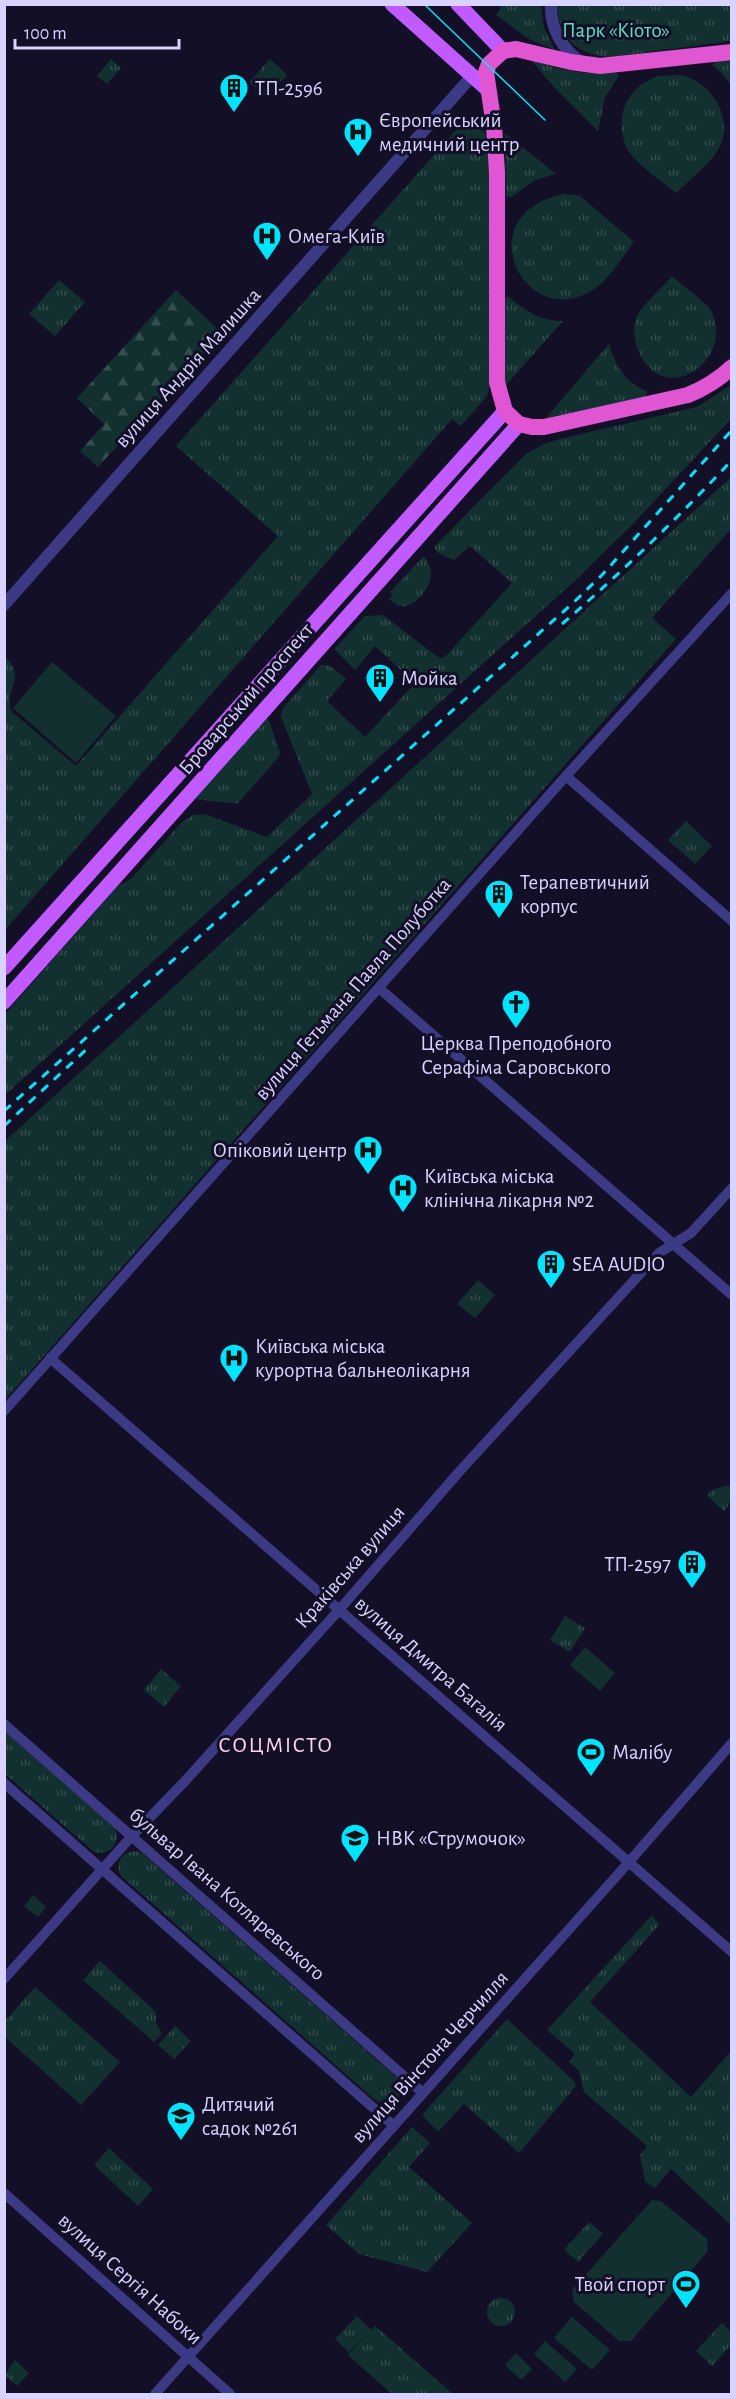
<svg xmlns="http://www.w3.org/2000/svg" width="736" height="2399" font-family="'Alegreya Sans',sans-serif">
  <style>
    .grass { fill: url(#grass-tufts) }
    .forest { fill: url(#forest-firs) }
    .pitch { fill: #12302f }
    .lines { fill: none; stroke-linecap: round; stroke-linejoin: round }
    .minor { stroke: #3d3a85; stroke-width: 10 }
    .tertiary { stroke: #3d3a85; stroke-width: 12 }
    .primary { stroke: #c25bff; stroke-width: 15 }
    .trunk { stroke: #e055d1; stroke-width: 16 }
    .tram { stroke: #00e5ff; stroke-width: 1.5 }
    .rail { stroke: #00e5ff; stroke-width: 3; stroke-dasharray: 9 8; stroke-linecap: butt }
    .labels { text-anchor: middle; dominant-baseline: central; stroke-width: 6; stroke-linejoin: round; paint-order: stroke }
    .park-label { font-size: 21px; fill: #5fe0c0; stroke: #130f26 }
    .poi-label { font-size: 21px; fill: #d9d4ff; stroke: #130f26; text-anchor: start }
    .street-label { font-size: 21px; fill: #d9d4ff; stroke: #130f26 }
    .neighbourhood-label { font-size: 22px; letter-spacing: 1.5px; fill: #ffd6f0; stroke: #130f26 }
  </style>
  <defs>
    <pattern id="grass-tufts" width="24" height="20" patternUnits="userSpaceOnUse" patternTransform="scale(1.5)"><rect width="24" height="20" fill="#12302f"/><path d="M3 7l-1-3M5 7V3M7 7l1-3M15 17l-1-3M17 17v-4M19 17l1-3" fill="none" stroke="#344d4e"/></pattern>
    <pattern id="forest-firs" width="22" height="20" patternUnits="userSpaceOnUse" patternTransform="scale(1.5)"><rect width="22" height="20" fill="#12302f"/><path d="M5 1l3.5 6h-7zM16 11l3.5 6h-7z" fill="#344d4e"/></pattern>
  </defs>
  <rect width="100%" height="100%" fill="#130f26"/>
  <path class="grass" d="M557 4 731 5V41L611 57C577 55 559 40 557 4Z
    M498 5H541L544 28 555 50 529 39 496 15 501 8Z
    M731 58V85L721 72 713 66 715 59Z
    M111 59 121 68 107 84 97 76Z
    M270 59 287 75 266 97 249 82Z
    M530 59C561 71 584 75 617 73L619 76 605 97 598 131 554 87Z
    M657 76C665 76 676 74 684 76 714 84 735 122 718 150 708 166 689 180 676 193 661 181 643 169 630 153 625 147 623 138 622 131 619 105 633 86 657 76Z
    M464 121C479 125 484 128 489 142L490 384 487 396 461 426 452 419 5 930V657C28 677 2 691 12 712L76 766 278 536 176 446Z
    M505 133 556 174 535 180 511 197 506 196Z
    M564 194 580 196 634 242C624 255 609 279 596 288 524 337 465 213 564 194Z
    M672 276C684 287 700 297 711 310 736 360 664 411 638 350 634 340 633 329 636 318 641 306 663 287 672 276Z
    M59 280 85 302 55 336 29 314Z
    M508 296C525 311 540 321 563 321L506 385 502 381 503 300Z
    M609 344C615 365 625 383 647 391L646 397 546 418Z
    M731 385V419L631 526 579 577 5 1095V1014L117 886 130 880 181 823 193 815 205 814 267 837 312 794 281 717 283 708 321 665H329L346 679 327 701 365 737 415 683 375 646 355 670 334 649 365 616 383 615 438 657 444 658 512 583 470 546 454 560 438 553 434 547 527 453 546 443 564 438 697 407Z
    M730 478 732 479 731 529 652 618 676 639 5 1400V1141Z
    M424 556C427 561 431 567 431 573 432 587 413 612 397 605 394 603 392 601 389 599L393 595 390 592Z
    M267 716 280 752 279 757 237 804 194 799Z
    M686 821 712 846 695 864 668 840Z
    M478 1280 495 1295 475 1318 457 1304Z
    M728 1485 731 1489C732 1498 730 1505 724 1511L707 1496 712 1490Z
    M565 1616 585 1628 570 1652 550 1640Z
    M161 1669 181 1686 164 1707 144 1690Z
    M5 1731 115 1828C121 1844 110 1856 94 1852L5 1774Z
    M136 1851 142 1853 396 2077 402 2086 398 2100 389 2105 375 2100 121 1876C114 1862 122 1852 136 1851Z
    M33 1895 46 1907 38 1917 24 1906Z
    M652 1915 659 1925 590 2002 691 2097 731 2051V2225L671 2169 655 2188 645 2182 640 2155 647 2146 584 2092 579 2071 569 2062 575 2054 547 2030Z
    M100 1961 156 2012V2023L162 2033 154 2042 83 1980Z
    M35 1987 120 2062 81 2105 5 2037V2021Z
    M507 2019 574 2081 576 2086 519 2153 464 2104 438 2132 422 2115Z
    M175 2026 191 2041 174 2059 158 2045Z
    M412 2127 430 2143 409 2167 472 2223 427 2272 359 2254 326 2225Z
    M109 2148 153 2189 138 2206 94 2165Z
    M589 2222 603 2234 578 2262 564 2250Z
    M487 2312a14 14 0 1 1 28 0a14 14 0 1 1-28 0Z
    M357 2316 371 2330 375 2326 453 2394H392L348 2355 368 2333 349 2352 335 2339Z
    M722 2323 731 2332V2345L712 2366 696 2351Z
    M15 2360 29 2373 17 2386 5 2375Z"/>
  <path class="forest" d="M176 290 222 333 98 467 80 451 104 424 77 398Z"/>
  <path class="pitch" d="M52 662 116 716 76 763 13 708Z
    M585 1647 615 1673 600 1691 570 1665Z
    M652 2200 661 2201 707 2239 708 2251 631 2341H619L574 2302 572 2290Z
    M572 2317 610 2350 592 2370 554 2338Z
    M545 2341 577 2369 565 2382 534 2354Z
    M516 2353 532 2369 521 2380 505 2365Z"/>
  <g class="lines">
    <path class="minor" d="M566 776 732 921
      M379 988 732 1295
      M50 1358 732 1952
      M4 1411 566 776 732 593
      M4 1724 423 2093
      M4 1783 394 2126
      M4 1979 132 1836 186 1780 339 1610 459 1472 659 1253 691 1233 732 1188
      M4 2193 230 2394
      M155 2394 629 1862 732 1743"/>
    <path class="tertiary" d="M551 4C550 28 562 49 581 62
      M4 605 472 76"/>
    <path class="primary" d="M392 4 487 89
      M458 4 503 51
      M4 968 505 411
      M4 1002 519 424"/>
    <path class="trunk" d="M732 52 600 66 571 62 516 49 503 51 489 64 486 72 494 126 497 172V382L505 411 519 424 532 427H544L688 395C705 388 718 380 732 367"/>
    <path class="tram" d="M424 4 545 120"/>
    <path class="rail" d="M562 624C622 572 678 518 732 460
      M4 1111 573 603 602 575 732 430
      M4 1126 88 1048"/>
  </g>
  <defs>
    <g id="building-pin" transform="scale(1.5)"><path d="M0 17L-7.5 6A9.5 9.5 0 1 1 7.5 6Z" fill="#00e5ff" stroke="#130f26"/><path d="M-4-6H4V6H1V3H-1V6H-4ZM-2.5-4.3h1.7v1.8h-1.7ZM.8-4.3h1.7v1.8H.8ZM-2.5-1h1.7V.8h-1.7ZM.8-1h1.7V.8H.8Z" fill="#111"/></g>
    <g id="hospital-pin" transform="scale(1.5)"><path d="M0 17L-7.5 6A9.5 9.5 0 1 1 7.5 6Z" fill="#00e5ff" stroke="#130f26"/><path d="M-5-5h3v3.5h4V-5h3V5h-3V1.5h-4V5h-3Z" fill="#111"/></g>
    <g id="church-pin" transform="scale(1.5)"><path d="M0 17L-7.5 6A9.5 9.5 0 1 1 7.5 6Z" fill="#00e5ff" stroke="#130f26"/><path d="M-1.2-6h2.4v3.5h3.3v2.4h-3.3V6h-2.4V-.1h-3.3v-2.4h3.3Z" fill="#111"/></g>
    <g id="stadium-pin" transform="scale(1.5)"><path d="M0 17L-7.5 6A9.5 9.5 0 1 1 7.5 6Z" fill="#00e5ff" stroke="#130f26"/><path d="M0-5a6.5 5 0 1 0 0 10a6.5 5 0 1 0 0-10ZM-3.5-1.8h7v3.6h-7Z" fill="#111"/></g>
    <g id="school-pin" transform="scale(1.5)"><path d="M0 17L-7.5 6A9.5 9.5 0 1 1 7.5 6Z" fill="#00e5ff" stroke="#130f26"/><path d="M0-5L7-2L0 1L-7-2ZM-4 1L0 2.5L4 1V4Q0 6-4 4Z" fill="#111"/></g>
  </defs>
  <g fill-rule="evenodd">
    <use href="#building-pin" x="234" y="88"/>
    <use href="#hospital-pin" x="358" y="132"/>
    <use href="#hospital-pin" x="267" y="236"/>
    <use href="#building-pin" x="380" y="678"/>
    <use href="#building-pin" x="499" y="894"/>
    <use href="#church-pin" x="516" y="1004"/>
    <use href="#hospital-pin" x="368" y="1150"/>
    <use href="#hospital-pin" x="403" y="1188"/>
    <use href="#building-pin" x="551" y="1264"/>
    <use href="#hospital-pin" x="234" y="1358"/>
    <use href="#building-pin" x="692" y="1564"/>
    <use href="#stadium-pin" x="591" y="1752"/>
    <use href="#school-pin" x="355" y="1838"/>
    <use href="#school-pin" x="181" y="2116"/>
    <use href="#stadium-pin" x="686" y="2284"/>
  </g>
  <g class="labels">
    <g class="park-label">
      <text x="616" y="30">Парк «Кіото»</text>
    </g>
    <g class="poi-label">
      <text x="255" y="88">ТП-2596</text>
      <text x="379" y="120">Європейський<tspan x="379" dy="24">медичний центр</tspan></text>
      <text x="288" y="236">Омега-Київ</text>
      <text x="401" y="678">Мойка</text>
      <text x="520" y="882">Терапевтичний<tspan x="520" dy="24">корпус</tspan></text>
      <text x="516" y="1043" text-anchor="middle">Церква Преподобного<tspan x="516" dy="24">Серафіма Саровського</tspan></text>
      <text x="347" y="1150" text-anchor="end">Опіковий центр</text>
      <text x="424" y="1176">Київська міська<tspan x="424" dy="24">клінічна лікарня №2</tspan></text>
      <text x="572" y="1264">SEA AUDIO</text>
      <text x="255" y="1346">Київська міська<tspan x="255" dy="24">курортна бальнеолікарня</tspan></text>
      <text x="671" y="1564" text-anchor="end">ТП-2597</text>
      <text x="612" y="1752">Малібу</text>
      <text x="376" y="1838">НВК «Струмочок»</text>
      <text x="202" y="2104">Дитячий<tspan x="202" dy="24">садок №261</tspan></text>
      <text x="665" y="2284" text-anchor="end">Твой спорт</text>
    </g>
    <g class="street-label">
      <text transform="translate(188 368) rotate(-48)">вулиця Андрія Малишка</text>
      <text transform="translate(246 699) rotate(-49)">Броварський проспект</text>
      <text transform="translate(353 989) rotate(-49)">вулиця Гетьмана Павла Полуботка</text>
      <text transform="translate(350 1567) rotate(-49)">Краківська вулиця</text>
      <text transform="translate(431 1664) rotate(41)">вулиця Дмитра Багалія</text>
      <text transform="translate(227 1894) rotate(41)">бульвар Івана Котляревського</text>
      <text transform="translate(430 2057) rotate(-48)">вулиця Вінстона Черчилля</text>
      <text transform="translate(130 2279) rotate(42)">вулиця Сергія Набоки</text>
    </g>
    <g class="neighbourhood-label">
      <text x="276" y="1745">СОЦМІСТО</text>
    </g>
  </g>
  <rect width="736" height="2399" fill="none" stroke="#d9d4ff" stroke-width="12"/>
  <path d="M15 39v9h164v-9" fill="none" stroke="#d9d4ff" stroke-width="3"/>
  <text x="24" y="39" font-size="18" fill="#d9d4ff" stroke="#130f26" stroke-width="4.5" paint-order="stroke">100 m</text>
</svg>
